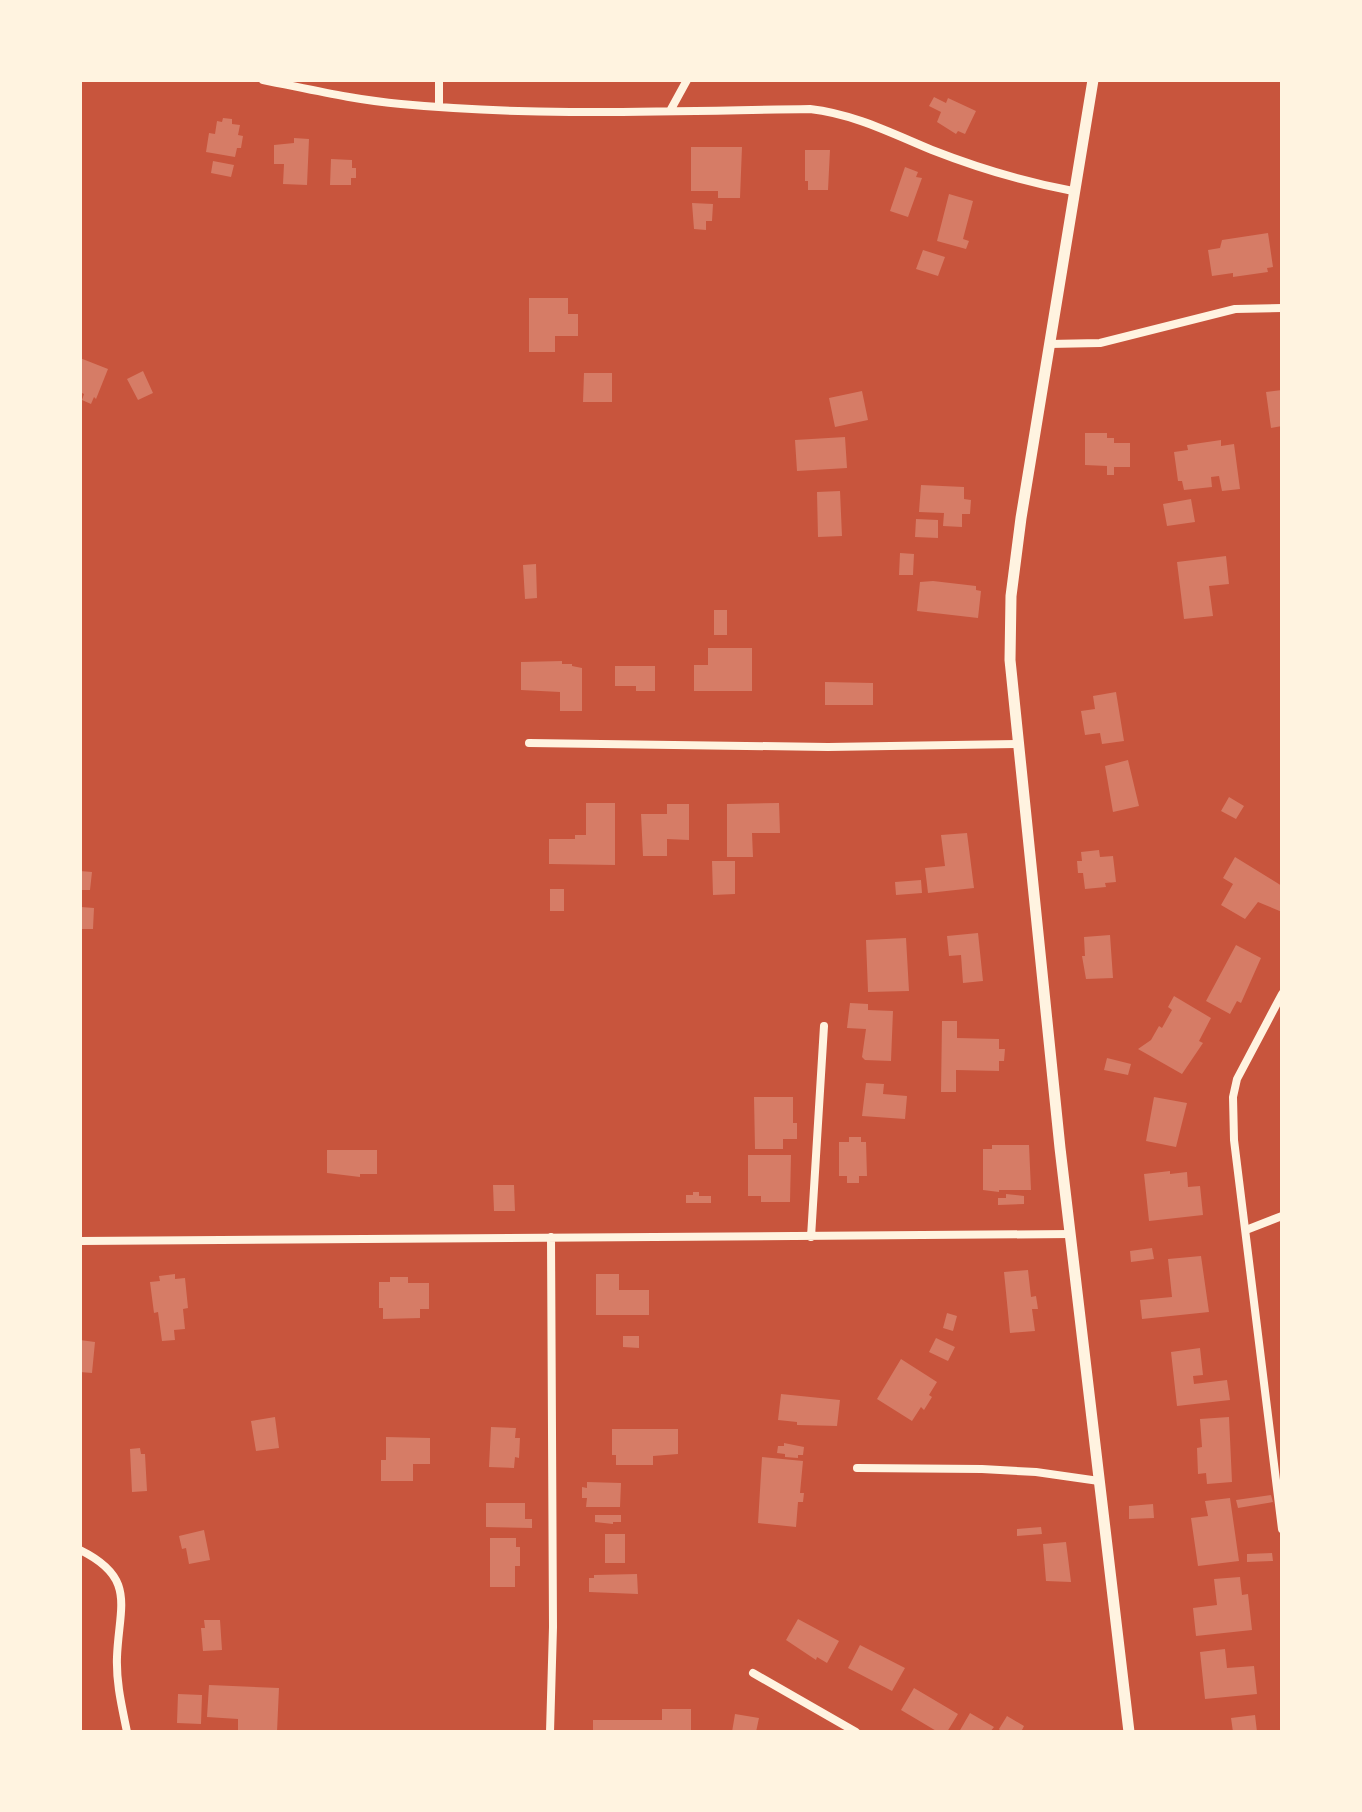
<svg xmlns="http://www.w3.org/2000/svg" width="1362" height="1812" font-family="'Sofia Sans Condensed',sans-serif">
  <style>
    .building { fill: #d67c66 }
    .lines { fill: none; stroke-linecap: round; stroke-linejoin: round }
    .minor { stroke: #fff3e0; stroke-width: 8 }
    .tertiary { stroke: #fff3e0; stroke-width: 11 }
  </style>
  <rect width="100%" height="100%" fill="#c8553d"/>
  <path class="building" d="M934 97 946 103 948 98 976 111 965 134 958 131 956 134 937 122 941 112 929 106Z
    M223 118 232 119V124L240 125 238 135 243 136 241 148H237L235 157 206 152 209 133 215 134 217 121 222 122Z
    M294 138 309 139 307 185 283 184 284 164H274V145L294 143Z
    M691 147H742L740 198H718V191H691Z
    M805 150H830L828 190H808V181H805Z
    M331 159 352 160V168H356V178H351V185H330Z
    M213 161 234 165 231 177 211 173Z
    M905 167 918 172 916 177 922 178 908 217 890 211Z
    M949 194 973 201 963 239 969 241 966 249 937 241Z
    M692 203 713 204 712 221H706V230L694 229Z
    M1268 233 1273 267 1267 268 1268 272 1233 277V273L1212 276 1208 250 1220 248 1222 240Z
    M923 250 945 257 938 276 916 269Z
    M529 298H568V314H578V336H555V352H529Z
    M80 358 108 369 96 399 94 397 91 404 82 400 84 394 80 392Z
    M143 371 153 393 138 400 127 379Z
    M584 373H612V402H583Z
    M1282 390V426L1271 428 1266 392Z
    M862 391 868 420 835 427 829 398Z
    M1085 433H1107V438H1114V443H1130V467H1114V475H1107V466L1085 465Z
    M845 437 847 468 797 471 795 440Z
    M1221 440V446L1234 444 1240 489 1222 491 1219 476 1211 477 1212 487 1184 490 1182 481H1178L1174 452 1188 450 1187 445Z
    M921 485 964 487V499L971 500 970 514H962V527L943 526 944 513 919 512Z
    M840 491 842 536 818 537 817 492Z
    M1191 499 1195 522 1167 526 1163 504Z
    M916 519 938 520V538L915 537Z
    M900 553 914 554 913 575H899Z
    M1226 556 1229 584 1209 586 1213 616 1184 619 1177 562Z
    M536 564 537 598 525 599 523 565Z
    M933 581 976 586V590L981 591 978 618 917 611 920 582Z
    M714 610H727V635H714Z
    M708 648H752V691H694V665H708Z
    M562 661V664H572V666L582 668V711H560V692L521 690V662Z
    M615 666H655V691H636V686H615Z
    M825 682 873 683V705H825Z
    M1116 692 1124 741 1102 744 1100 733 1085 735 1081 711 1095 709 1093 696Z
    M1128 760 1139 806 1113 812 1105 766Z
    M1229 797 1244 806 1236 819 1221 811Z
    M586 803H615V865L549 864V839H575V835H586Z
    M779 803 780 833H752L753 857H727V804Z
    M667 804H689V840L667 839V856H643L641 814H667Z
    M967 833 974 888 928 893 925 868 945 866 941 835Z
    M1099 850 1100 857 1113 856 1116 882 1105 883 1106 887 1085 889 1083 873H1078L1077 861H1082L1081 852Z
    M1235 857 1282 886V912L1258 902 1245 919 1221 905 1233 884 1223 878Z
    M712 861H735V894L713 895Z
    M80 871 92 872 90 890H80Z
    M921 880 922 893 896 895 895 882Z
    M550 889H564V911H550Z
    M81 907 94 908 93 929H80Z
    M978 933 983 981 963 983 961 955 949 956 947 936Z
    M1110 935 1113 978 1086 979 1082 956H1085L1084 937Z
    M906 938 909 991 868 992 866 940Z
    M1236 945 1261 958 1241 1003 1237 1001 1230 1014 1206 1001Z
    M1174 996 1211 1018 1199 1041 1203 1043 1182 1074 1138 1049 1151 1040 1159 1026 1162 1028 1172 1010 1168 1007Z
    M850 1003 868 1004V1010L893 1011 891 1061 865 1060 862 1057 866 1029 847 1028Z
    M942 1021H957V1038L999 1039V1049H1005L1004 1061H999V1071L956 1070V1092H941Z
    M1107 1058 1131 1064 1128 1075 1104 1070Z
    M866 1083 884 1084 883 1094 907 1096 905 1119 862 1116Z
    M754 1097H793V1123H797V1139H783V1149H755Z
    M1154 1097 1187 1103 1176 1147 1146 1141Z
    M849 1137H861V1142H866L867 1176H859V1183H847V1176H839V1142H849Z
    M992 1145H1029L1031 1190H999V1192L983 1190V1149H992Z
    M327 1150H377V1174H360V1177L327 1173Z
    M748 1155H791L790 1202H761V1196H748Z
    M1170 1171V1174L1187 1172 1188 1187 1200 1186 1203 1215 1149 1221 1144 1174Z
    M493 1185H514L515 1211H494Z
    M693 1192H699V1196H711V1203H686V1195H693Z
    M1006 1194 1024 1196V1204L998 1205V1198H1006Z
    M1152 1248 1154 1259 1131 1262 1130 1251Z
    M1201 1256 1209 1312 1142 1319 1140 1300 1172 1297 1168 1259Z
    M1028 1270 1031 1297 1036 1296 1038 1309H1032L1035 1331 1010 1333 1004 1272Z
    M175 1274V1279L185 1278 188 1308 183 1309 185 1329 174 1330 175 1340 162 1341 158 1312 154 1313 150 1282 160 1281 159 1276Z
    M596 1274H619V1290H649V1315H596Z
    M390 1277H408V1283H429V1309H420V1318L383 1319V1308H379V1282H390Z
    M947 1313 957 1316 953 1331 943 1328Z
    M623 1336H639V1348L623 1347Z
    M936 1338 955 1347 948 1361 929 1352Z
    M80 1340 95 1342 92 1373 80 1372Z
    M1200 1348 1203 1375 1193 1376 1194 1384 1227 1380 1230 1400 1177 1406 1171 1352Z
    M901 1359 937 1382 929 1395 932 1397 924 1410 921 1407 912 1421 877 1399Z
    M781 1394 840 1400 837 1426 797 1425V1422L778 1420Z
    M275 1417 279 1448 256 1451 251 1421Z
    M1229 1417 1232 1482 1207 1484 1206 1473 1198 1474 1197 1448 1202 1447 1200 1419Z
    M491 1427 516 1428 515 1438H520L519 1458 515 1457 514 1468 489 1467Z
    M612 1429H678V1454L653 1456V1465H616V1455H612Z
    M386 1437 430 1438V1464H413V1481H381V1460H386Z
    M784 1443 804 1447 803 1455H798V1458L785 1457V1454L777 1453 778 1446H784Z
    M140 1448 141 1454H145L147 1491 132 1492 130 1449Z
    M762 1457 803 1461 800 1493H804L803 1502H798L796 1527 758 1523Z
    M587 1482 621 1483 620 1507H586L587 1498H582V1487L587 1488Z
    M1271 1495 1273 1502 1238 1508 1236 1500Z
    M1230 1498 1239 1561 1198 1566 1191 1518 1208 1516 1205 1501Z
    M486 1503H525V1519H532V1528L486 1527Z
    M1153 1504 1154 1518 1129 1519V1506Z
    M595 1515H621V1522H613V1524L595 1522Z
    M1041 1527 1042 1534 1017 1536V1529Z
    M204 1530 210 1560 189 1564 186 1548 182 1549 179 1536Z
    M605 1534H625V1563H605Z
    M490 1538H516V1547H520V1566H515V1587H490Z
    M1066 1542 1071 1582 1046 1581 1043 1544Z
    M1272 1553 1273 1561 1247 1562V1554Z
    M637 1574 638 1594 589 1592V1578H594V1575Z
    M1240 1577 1242 1595 1248 1594 1252 1630 1196 1636 1193 1608 1217 1605 1214 1579Z
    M798 1619 839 1641 827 1663 817 1657 816 1660 786 1640Z
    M204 1620H220L222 1650 203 1651 201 1628H205Z
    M860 1645 905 1668 892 1691 848 1668Z
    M1225 1649 1227 1668 1254 1666 1257 1694 1205 1699 1200 1652Z
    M209 1685 279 1688 277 1732H238V1719L207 1717Z
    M914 1688 958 1714 947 1732H938L901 1710Z
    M178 1694 202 1695 201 1724 177 1723Z
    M662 1709H691V1732H593V1720H662Z
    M970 1713 994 1727 990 1732H959Z
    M735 1714 759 1718 756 1732H732Z
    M1255 1715 1257 1732H1233L1231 1718Z
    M1007 1716 1024 1726 1021 1732H1001L999 1729Z"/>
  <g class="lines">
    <path class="minor" d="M263 80C309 89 354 100 401 104 537 117 674 111 810 109 854 114 891 133 932 150 978 168 1025 182 1073 191
      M439 80V106
      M670 111 687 80
      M1049 344 1100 343 1235 309 1282 308
      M529 743 828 747 1016 744
      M1282 994 1237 1079 1233 1097 1234 1140 1282 1529
      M1246 1230 1282 1216
      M811 1237 824 1026
      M80 1241 1071 1234
      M857 1468 982 1469 1036 1472 1099 1481
      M80 1550C137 1578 119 1606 117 1657 116 1683 122 1707 127 1732
      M753 1673 856 1732
      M550 1732 553 1627 551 1237"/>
    <path class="tertiary" d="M1093 80 1021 518 1011 596 1010 660 1060 1148 1129 1732"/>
  </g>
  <rect width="1362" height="1812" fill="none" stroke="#fff3e0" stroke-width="164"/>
</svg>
